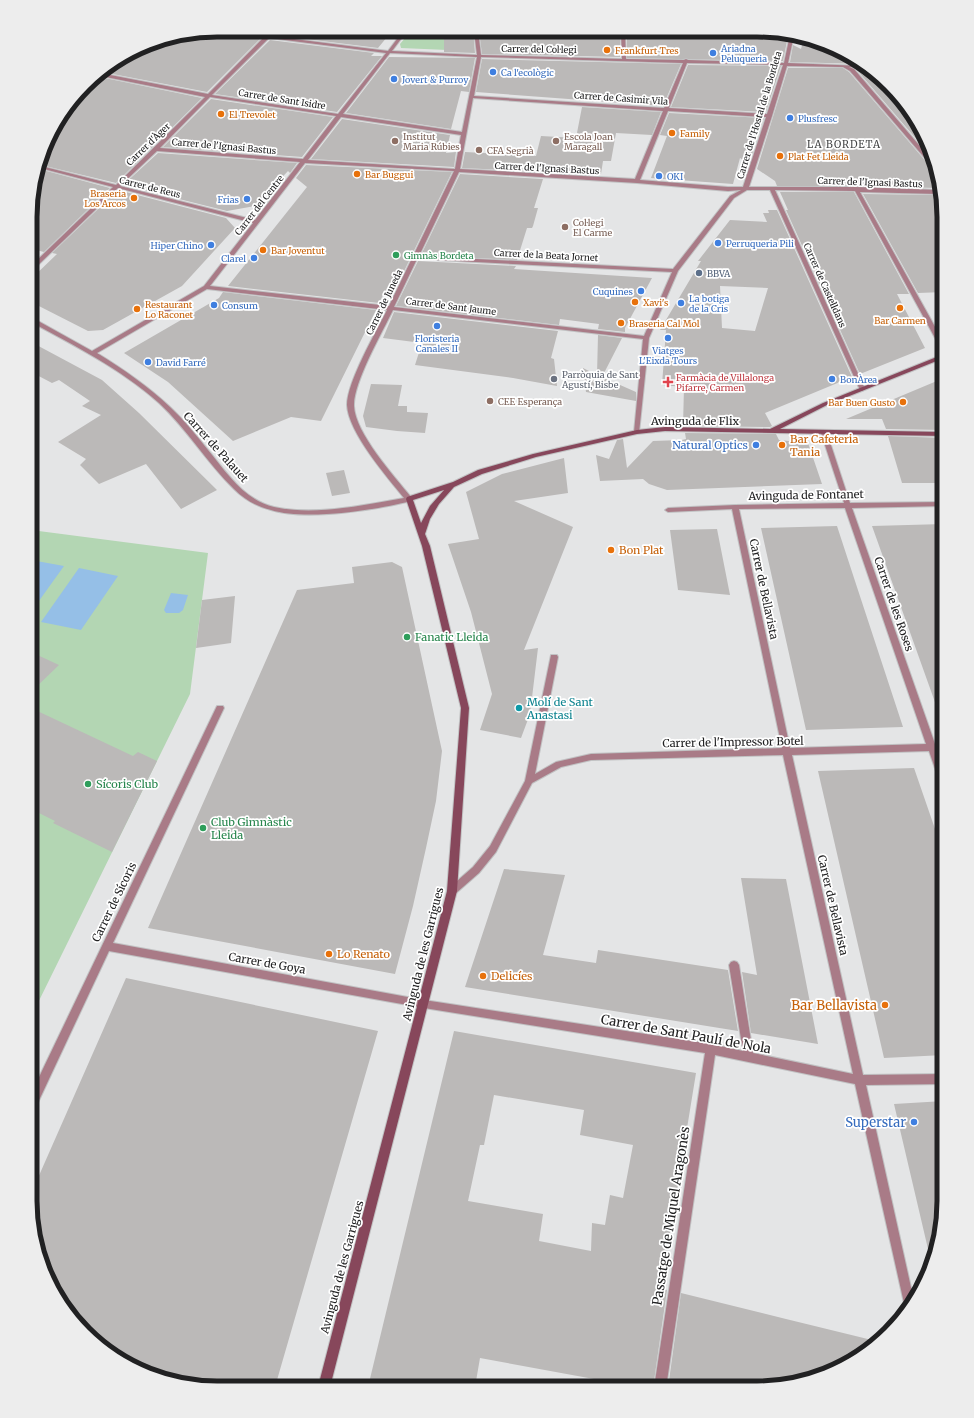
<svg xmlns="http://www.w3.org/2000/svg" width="974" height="1418" font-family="Merriweather,serif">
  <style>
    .green { fill: #b3d6b3 }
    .water { fill: #95bfe7 }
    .building { fill: #bbb9b8; fill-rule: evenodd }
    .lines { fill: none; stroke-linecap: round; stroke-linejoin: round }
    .street-casing { stroke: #c1c2c3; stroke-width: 2 }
    .secondary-casing { stroke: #c1c2c3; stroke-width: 2 }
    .street { fill: #a97b87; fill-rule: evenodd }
    .secondary { fill: #87475b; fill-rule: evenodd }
    .food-dot { fill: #e8710a; stroke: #fff; stroke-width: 1.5 }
    .shop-dot { fill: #3f7fe0; stroke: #fff; stroke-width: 1.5 }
    .education-dot { fill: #8d6e63; stroke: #fff; stroke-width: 1.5 }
    .leisure-dot { fill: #2e9e5b; stroke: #fff; stroke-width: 1.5 }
    .service-dot { fill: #5c6f8a; stroke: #fff; stroke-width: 1.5 }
    .worship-dot { fill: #6b7280; stroke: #fff; stroke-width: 1.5 }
    .health-dot { fill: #e0444e; stroke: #fff; stroke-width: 1.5 }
    .culture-dot { fill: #0f9aa8; stroke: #fff; stroke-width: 1.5 }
    .labels { text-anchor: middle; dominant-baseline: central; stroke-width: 3.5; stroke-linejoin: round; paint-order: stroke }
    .far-shop-label { font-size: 9px; fill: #366cbe; stroke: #fff; text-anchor: start }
    .far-street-label { font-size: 9px; fill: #212122; stroke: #fff }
    .far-food-label { font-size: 9px; fill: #c56008; stroke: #fff; text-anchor: start }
    .far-education-label { font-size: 9px; fill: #785e54; stroke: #fff; text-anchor: start }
    .far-leisure-label { font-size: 9px; fill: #27864d; stroke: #fff; text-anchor: start }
    .far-service-label { font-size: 9px; fill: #4e5e75; stroke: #fff; text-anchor: start }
    .far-worship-label { font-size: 9px; fill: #5b616d; stroke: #fff; text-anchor: start }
    .far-health-label { font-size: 9px; fill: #be3a42; stroke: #fff; text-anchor: start }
    .far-neighbourhood-label { font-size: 10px; letter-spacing: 1px; fill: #434445; stroke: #fff }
    .street-label { font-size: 11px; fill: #212122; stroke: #fff }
    .food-label { font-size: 11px; fill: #c56008; stroke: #fff; text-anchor: start }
    .shop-label { font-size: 11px; fill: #366cbe; stroke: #fff; text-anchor: end }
    .leisure-label { font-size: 11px; fill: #27864d; stroke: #fff; text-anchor: start }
    .culture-label { font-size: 11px; fill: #0d838f; stroke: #fff; text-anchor: start }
    .near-food-label { font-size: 13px; fill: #c56008; stroke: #fff; text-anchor: end }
    .near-street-label { font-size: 13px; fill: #212122; stroke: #fff }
    .near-shop-label { font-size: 13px; fill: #366cbe; stroke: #fff; text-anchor: end }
    .rim { fill: none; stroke: #212122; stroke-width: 5 }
  </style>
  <rect width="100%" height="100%" fill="#e4e5e6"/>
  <path class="green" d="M411 31H473L474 49 471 51 401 48 400 44Z
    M31 530 208 553 190 694 30 1019Z"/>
  <path class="water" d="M31 560 64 566 31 612Z
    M79 568 118 576 81 630 41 622Z
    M171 593 188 595 183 610 179 613H166L164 610Z"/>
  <path class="building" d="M277 30H350L392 31 378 48 274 35Z
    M213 31 261 38 207 92 102 72 157 40Z
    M444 31H473L475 53 444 52Z
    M479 31H620V57L482 54Z
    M627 31 770 32 787 41 783 61 627 58Z
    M804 38 828 44 871 69 862 64 790 62 793 45 801 49Z
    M270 40 374 53 371 56H382L337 112 215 94Z
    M389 57 475 58 469 92 461 91 451 129 346 113Z
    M482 59 681 64 663 106 476 92Z
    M688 65 781 66 766 112 671 107Z
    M788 68H843L849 72 928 164H932L937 188 856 186H777L775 181 757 169Z
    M856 69H860L874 79H879L925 134 930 155Z
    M95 76 202 98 116 183 41 165 55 124Z
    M211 99 333 117 302 157 163 147Z
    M582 107 661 112 652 135 616 133 611 161H603L601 174 545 170V172L462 168 465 152 536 156 541 136 576 138Z
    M669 113 764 118 749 164 740 158 733 184 651 178 667 136 660 135Z
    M342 119 450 135 446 153 456 152 454 167 311 159Z
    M158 153 297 163 290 173 288 171 255 206 227 211 123 185Z
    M306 165 452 172 393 294 385 291 379 303 228 286 307 187 296 178Z
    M39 169 110 188 44 252 32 249V192Z
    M460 174 543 179 534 208H538L533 226 532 228H527L517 260 421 255Z
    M118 190 226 218 235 228 182 286 103 330 88 331 31 302V279L57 254 52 253Z
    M780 192H854L909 294H897L925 348 860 374 786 210H788Z
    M863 194 939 195 944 217V292L918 293Z
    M768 210H777L852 377 765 413 772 426 770 427 683 426 684 387 662 385 666 330H660L701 261H698L730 220 767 222 763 213H769ZM720 286 768 288 755 331 722 328Z
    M418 261 516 266 514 269 652 278 625 328V332L598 329 599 324 560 319 559 325 396 306Z
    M223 292 376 310 321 421 291 417 233 441 168 382 124 353 219 298Z
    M394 312 558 331 551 358 554 359 557 386 513 378 415 365 422 343 383 338Z
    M598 335 622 338 602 377 636 392V401L586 392 583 368 597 375Z
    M31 342 102 380 139 413 217 490 181 509 146 464 99 484 80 465 86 459 58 442 101 415 82 406 90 401 59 380 52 383 31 372Z
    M944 378V430L886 429 882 419H846Z
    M371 384 402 385 398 406H407V412L428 413 425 433 397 431 366 427 363 416Z
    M685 433 776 434 779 440 808 443 822 484 667 490 649 484 643 479 600 481 596 455 609 459 617 440 623 439 627 468 653 441 682 440 686 439Z
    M888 436 944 438V483H902Z
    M564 458 568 493 514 501 573 527 524 650 538 648 530 714 521 738 480 730 492 694 471 612 448 544 479 539 466 492 502 474Z
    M344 470 350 493 332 496 326 473Z
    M944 524V719H941L872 526Z
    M837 526 854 578 903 727 806 730 761 528Z
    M717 529 730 595 678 590 670 530Z
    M392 562 402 567 442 751 436 801 426 848 413 906 395 974 148 928 297 590 354 583 352 567Z
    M235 596 231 643 196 648 202 600Z
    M31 652 59 665 31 692Z
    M31 708 133 756 138 752 157 761 112 852 53 823 55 821 31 809Z
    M914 768 944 855V1055L884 1058 818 771Z
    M504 869 565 875 543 955 596 963 598 950 728 970 738 1031 465 987Z
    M741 878 786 879 818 1044 751 1033 742 972 757 975Z
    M126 978 378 1031 275 1387 193 1386 146 1374 103 1349 49 1284 30 1196Z
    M454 1031 696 1073 661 1288 667 1290 653 1388H643L480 1358 475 1387H368ZM494 1095 584 1110 580 1135 633 1145 623 1198 610 1195 605 1225 592 1223 591 1251 539 1241 543 1214 468 1201 480 1145H484Z
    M944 1101V1213L932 1266 894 1104Z
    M681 1293 786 1319 880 1342 840 1369 757 1388H668Z"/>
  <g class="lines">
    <g class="street-casing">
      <path id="street" d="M214 30H226L266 35 271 30H276L271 36 388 51 403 31H407L392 51 477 55 474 31H478L481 55 622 59 621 31H625L626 59 684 60 686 59 688 60 784 63 790 35H794L788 63 862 66 875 73 878 78H875L861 68 849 67 854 69 930 158 932 163H929L850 71 843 67 787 66 772 116 749 187H856L938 190V194L860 192 944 343V351L941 349 855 191 775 190 865 389 862 391 860 390 770 190H747L734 198 678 271 649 338 639 433H635L634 432 643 339 393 310C382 333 353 383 354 406 355 433 394 476 411 497L412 499 411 501C376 510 306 521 271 510 256 506 245 500 234 489 207 463 187 429 159 403 121 369 75 346 31 322V317L92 351 204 286 253 223 118 188 34 269 32 270V265L113 187 40 168 41 166 116 185 205 97 96 75 100 73 208 94 264 37ZM269 38 386 53 338 114 212 95ZM390 53 477 57 462 132 343 114ZM481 57 683 63 664 108 474 96ZM687 63 783 65 767 114 669 108ZM210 97 336 116 303 159 160 148ZM473 98 663 111 635 179 460 169ZM668 111 766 117 743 187H728L640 180ZM341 117 461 135 455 169 308 160ZM157 151 300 162 255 220 120 186ZM305 163 454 171 389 306 210 286ZM459 172 637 183 728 191 741 190 730 196 673 269 419 256ZM417 259 672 272 644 336 394 307ZM207 289 387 310C376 332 347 382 347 405 348 432 387 477 404 498 364 505 315 516 274 507 244 500 227 473 208 450 196 435 184 420 170 407 148 386 123 369 97 353Z
        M824 431 827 433 850 503 944 502V506L852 508 935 744H944V750H937L944 770V786L941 785 940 783 929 751 792 755 863 1075 944 1074V1084L866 1085 914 1301 906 1312 855 1084 715 1055 666 1388H654L705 1053 424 1008 109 951 34 1111 30 1112V1096L216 708 217 706H223L224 708 113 943 424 1000 711 1044 743 1051 729 965 731 962 734 961 737 962 739 965 753 1053 853 1074 783 755 591 760 561 767 532 783 496 852 479 873 455 894 452 895 449 894 447 891 449 888 473 867 490 846 525 781 551 655H557L558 657 535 774 556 762 591 754 782 748 732 509 668 512 665 510 668 508 735 505 844 503 821 433ZM845 508 926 744 790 748 739 509Z"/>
    </g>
    <g class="secondary-casing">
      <path id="secondary" d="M944 354V358L827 405 780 429 944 432V436L665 431 637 434 536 457 482 474 454 487 439 504 430 519 425 534 430 546 469 708 457 891 330 1387H318L447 891 461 708 422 546 406 499 407 497 453 482 478 470 533 454 637 430 665 427 770 429 823 403ZM444 490 430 506 421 523 413 500Z"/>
    </g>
    <use href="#street" class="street"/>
    <use href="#secondary" class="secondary"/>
  </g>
  <g class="food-dot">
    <circle cx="607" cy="50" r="4"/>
    <circle cx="221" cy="114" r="4"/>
    <circle cx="672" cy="133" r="4"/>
    <circle cx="780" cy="156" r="4"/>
    <circle cx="357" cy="174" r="4"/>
    <circle cx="134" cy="198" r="4"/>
    <circle cx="263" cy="250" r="4"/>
    <circle cx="635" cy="302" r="4"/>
    <circle cx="900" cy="308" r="4"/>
    <circle cx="137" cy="309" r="4"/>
    <circle cx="621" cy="323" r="4"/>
    <circle cx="903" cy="402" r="4"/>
    <circle cx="782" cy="445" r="4"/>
    <circle cx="611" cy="550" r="4"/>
    <circle cx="329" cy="954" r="4"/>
    <circle cx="483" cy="976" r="4"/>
    <circle cx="885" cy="1005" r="4"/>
  </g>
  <g class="shop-dot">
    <circle cx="713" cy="53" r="4"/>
    <circle cx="493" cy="72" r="4"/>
    <circle cx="394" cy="79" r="4"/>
    <circle cx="790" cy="118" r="4"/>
    <circle cx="659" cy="176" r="4"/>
    <circle cx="247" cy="199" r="4"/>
    <circle cx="718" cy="243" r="4"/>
    <circle cx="211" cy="245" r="4"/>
    <circle cx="254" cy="258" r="4"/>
    <circle cx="641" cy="291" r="4"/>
    <circle cx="681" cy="303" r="4"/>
    <circle cx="214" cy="305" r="4"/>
    <circle cx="437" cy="326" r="4"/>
    <circle cx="668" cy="338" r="4"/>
    <circle cx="148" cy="362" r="4"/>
    <circle cx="832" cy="379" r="4"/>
    <circle cx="756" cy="445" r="4"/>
    <circle cx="914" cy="1122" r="4"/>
  </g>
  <g class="education-dot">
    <circle cx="395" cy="141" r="4"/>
    <circle cx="556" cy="141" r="4"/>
    <circle cx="479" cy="150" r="4"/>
    <circle cx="565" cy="227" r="4"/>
    <circle cx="490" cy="401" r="4"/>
  </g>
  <g class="leisure-dot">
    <circle cx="396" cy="255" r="4"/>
    <circle cx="407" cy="637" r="4"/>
    <circle cx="88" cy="784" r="4"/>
    <circle cx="203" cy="828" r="4"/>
  </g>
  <circle class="service-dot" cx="699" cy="273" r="4"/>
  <circle class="worship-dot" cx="554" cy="379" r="4"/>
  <path class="health-dot" d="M666 376h4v4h4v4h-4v4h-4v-4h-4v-4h4z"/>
  <circle class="culture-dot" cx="519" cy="708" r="4"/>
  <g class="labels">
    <g class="far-shop-label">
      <text x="721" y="48">Ariadna<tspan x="721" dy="10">Peluqueria</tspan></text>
      <text x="501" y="72">Ca l'ecològic</text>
      <text x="402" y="79">Jovert &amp; Purroy</text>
      <text x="798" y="118">Plusfresc</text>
      <text x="667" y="176">OKI</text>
      <text x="239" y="199" text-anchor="end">Frias</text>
      <text x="726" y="243">Perruqueria Pili</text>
      <text x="203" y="245" text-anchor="end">Hiper Chino</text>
      <text x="246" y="258" text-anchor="end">Clarel</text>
      <text x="633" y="291" text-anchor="end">Cuquines</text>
      <text x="689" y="298">La botiga<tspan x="689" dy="10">de la Cris</tspan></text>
      <text x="222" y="305">Consum</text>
      <text x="437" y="338" text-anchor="middle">Floristeria<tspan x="437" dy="10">Canales II</tspan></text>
      <text x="668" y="350" text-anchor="middle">Viatges<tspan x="668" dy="10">L'Eixda Tours</tspan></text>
      <text x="156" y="362">David Farré</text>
      <text x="840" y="379">BonÀrea</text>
    </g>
    <g class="far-street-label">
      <text transform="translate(539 49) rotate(1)">Carrer del Col·legi</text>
      <text transform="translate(621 98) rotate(4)">Carrer de Casimir Vila</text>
      <text transform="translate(282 99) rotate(9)">Carrer de Sant Isidre</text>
      <text transform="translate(759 115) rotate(-73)">Carrer de l'Hostal de la Bordeta</text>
      <text transform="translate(148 144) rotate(-44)">Carrer d'Àger</text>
      <text transform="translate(224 146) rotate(5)">Carrer de l'Ignasi Bastus</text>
      <text transform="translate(547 168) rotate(3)">Carrer de l'Ignasi Bastus</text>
      <text transform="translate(870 182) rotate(2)">Carrer de l'Ignasi Bastus</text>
      <text transform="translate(150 187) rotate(14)">Carrer de Reus</text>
      <text transform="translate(259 205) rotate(-52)">Carrer del Centre</text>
      <text transform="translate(546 255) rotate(3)">Carrer de la Beata Jornet</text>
      <text transform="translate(825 285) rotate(66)">Carrer de Castelldans</text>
      <text transform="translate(384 302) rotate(-64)">Carrer de Juneda</text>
      <text transform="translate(451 306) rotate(7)">Carrer de Sant Jaume</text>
    </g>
    <g class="far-food-label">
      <text x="615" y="50">Frankfurt Tres</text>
      <text x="229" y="114">El Trevolet</text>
      <text x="680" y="133">Family</text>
      <text x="788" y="156">Plat Fet Lleida</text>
      <text x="365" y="174">Bar Buggui</text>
      <text x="126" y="193" text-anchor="end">Braseria<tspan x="126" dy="10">Los Arcos</tspan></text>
      <text x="271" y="250">Bar Joventut</text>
      <text x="643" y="302">Xavi's</text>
      <text x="145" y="304">Restaurant<tspan x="145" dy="10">Lo Raconet</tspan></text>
      <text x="900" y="320" text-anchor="middle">Bar Carmen</text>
      <text x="629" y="323">Braseria Cal Mol</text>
      <text x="895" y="402" text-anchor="end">Bar Buen Gusto</text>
    </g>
    <g class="far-education-label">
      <text x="403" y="136">Institut<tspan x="403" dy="10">Maria Rúbies</tspan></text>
      <text x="564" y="136">Escola Joan<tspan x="564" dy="10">Maragall</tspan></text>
      <text x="487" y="150">CFA Segrià</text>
      <text x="573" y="222">Col·legi<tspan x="573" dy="10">El Carme</tspan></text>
      <text x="498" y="401">CEE Esperança</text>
    </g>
    <g class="far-leisure-label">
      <text x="404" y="255">Gimnàs Bordeta</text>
    </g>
    <g class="far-service-label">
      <text x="707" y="273">BBVA</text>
    </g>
    <g class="far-worship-label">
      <text x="562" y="374">Parròquia de Sant<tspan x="562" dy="10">Agustí, Bisbe</tspan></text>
    </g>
    <g class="far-health-label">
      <text x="676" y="377">Farmàcia de Villalonga<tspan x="676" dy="10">Pifarre, Carmen</tspan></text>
    </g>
    <g class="far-neighbourhood-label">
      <text x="844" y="144">LA BORDETA</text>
    </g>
    <g class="street-label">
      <text x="695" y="421">Avinguda de Flix</text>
      <text transform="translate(216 447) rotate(48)">Carrer de Palauet</text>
      <text transform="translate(806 495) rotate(-1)">Avinguda de Fontanet</text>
      <text transform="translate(764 589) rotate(78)">Carrer de Bellavista</text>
      <text transform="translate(894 604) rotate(71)">Carrer de les Roses</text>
      <text transform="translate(733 742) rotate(-1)">Carrer de l'Impressor Botel</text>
      <text transform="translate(114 902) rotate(-64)">Carrer de Sícoris</text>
      <text transform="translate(833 905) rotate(77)">Carrer de Bellavista</text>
      <text transform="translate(423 954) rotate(-76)">Avinguda de les Garrigues</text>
      <text transform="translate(267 963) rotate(10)">Carrer de Goya</text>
      <text transform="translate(342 1267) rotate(-75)">Avinguda de les Garrigues</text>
    </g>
    <g class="food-label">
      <text x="790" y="439">Bar Cafeteria<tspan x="790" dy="13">Tania</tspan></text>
      <text x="619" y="550">Bon Plat</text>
      <text x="337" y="954">Lo Renato</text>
      <text x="491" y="976">Delicíes</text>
    </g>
    <g class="shop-label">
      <text x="748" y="445">Natural Optics</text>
    </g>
    <g class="leisure-label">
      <text x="415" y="637">Fanatic Lleida</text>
      <text x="96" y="784">Sícoris Club</text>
      <text x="211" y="822">Club Gimnàstic<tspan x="211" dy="13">Lleida</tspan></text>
    </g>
    <g class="culture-label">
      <text x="527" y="702">Molí de Sant<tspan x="527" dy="13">Anastasi</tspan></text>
    </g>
    <g class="near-food-label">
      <text x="877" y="1005">Bar Bellavista</text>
    </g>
    <g class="near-street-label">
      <text transform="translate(686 1034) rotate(10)">Carrer de Sant Paulí de Nola</text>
      <text transform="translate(671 1216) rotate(-81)">Passatge de Miquel Aragonès</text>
    </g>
    <g class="near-shop-label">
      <text x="906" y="1122">Superstar</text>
    </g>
  </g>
  <path d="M0 0H974V1418H0ZM217 37H757A180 180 0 0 1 937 217V1201A180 180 0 0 1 757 1381H217A180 180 0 0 1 37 1201V217A180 180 0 0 1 217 37Z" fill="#ededed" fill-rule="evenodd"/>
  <path class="rim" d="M217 37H757A180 180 0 0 1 937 217V1201A180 180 0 0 1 757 1381H217A180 180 0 0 1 37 1201V217A180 180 0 0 1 217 37Z"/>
</svg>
